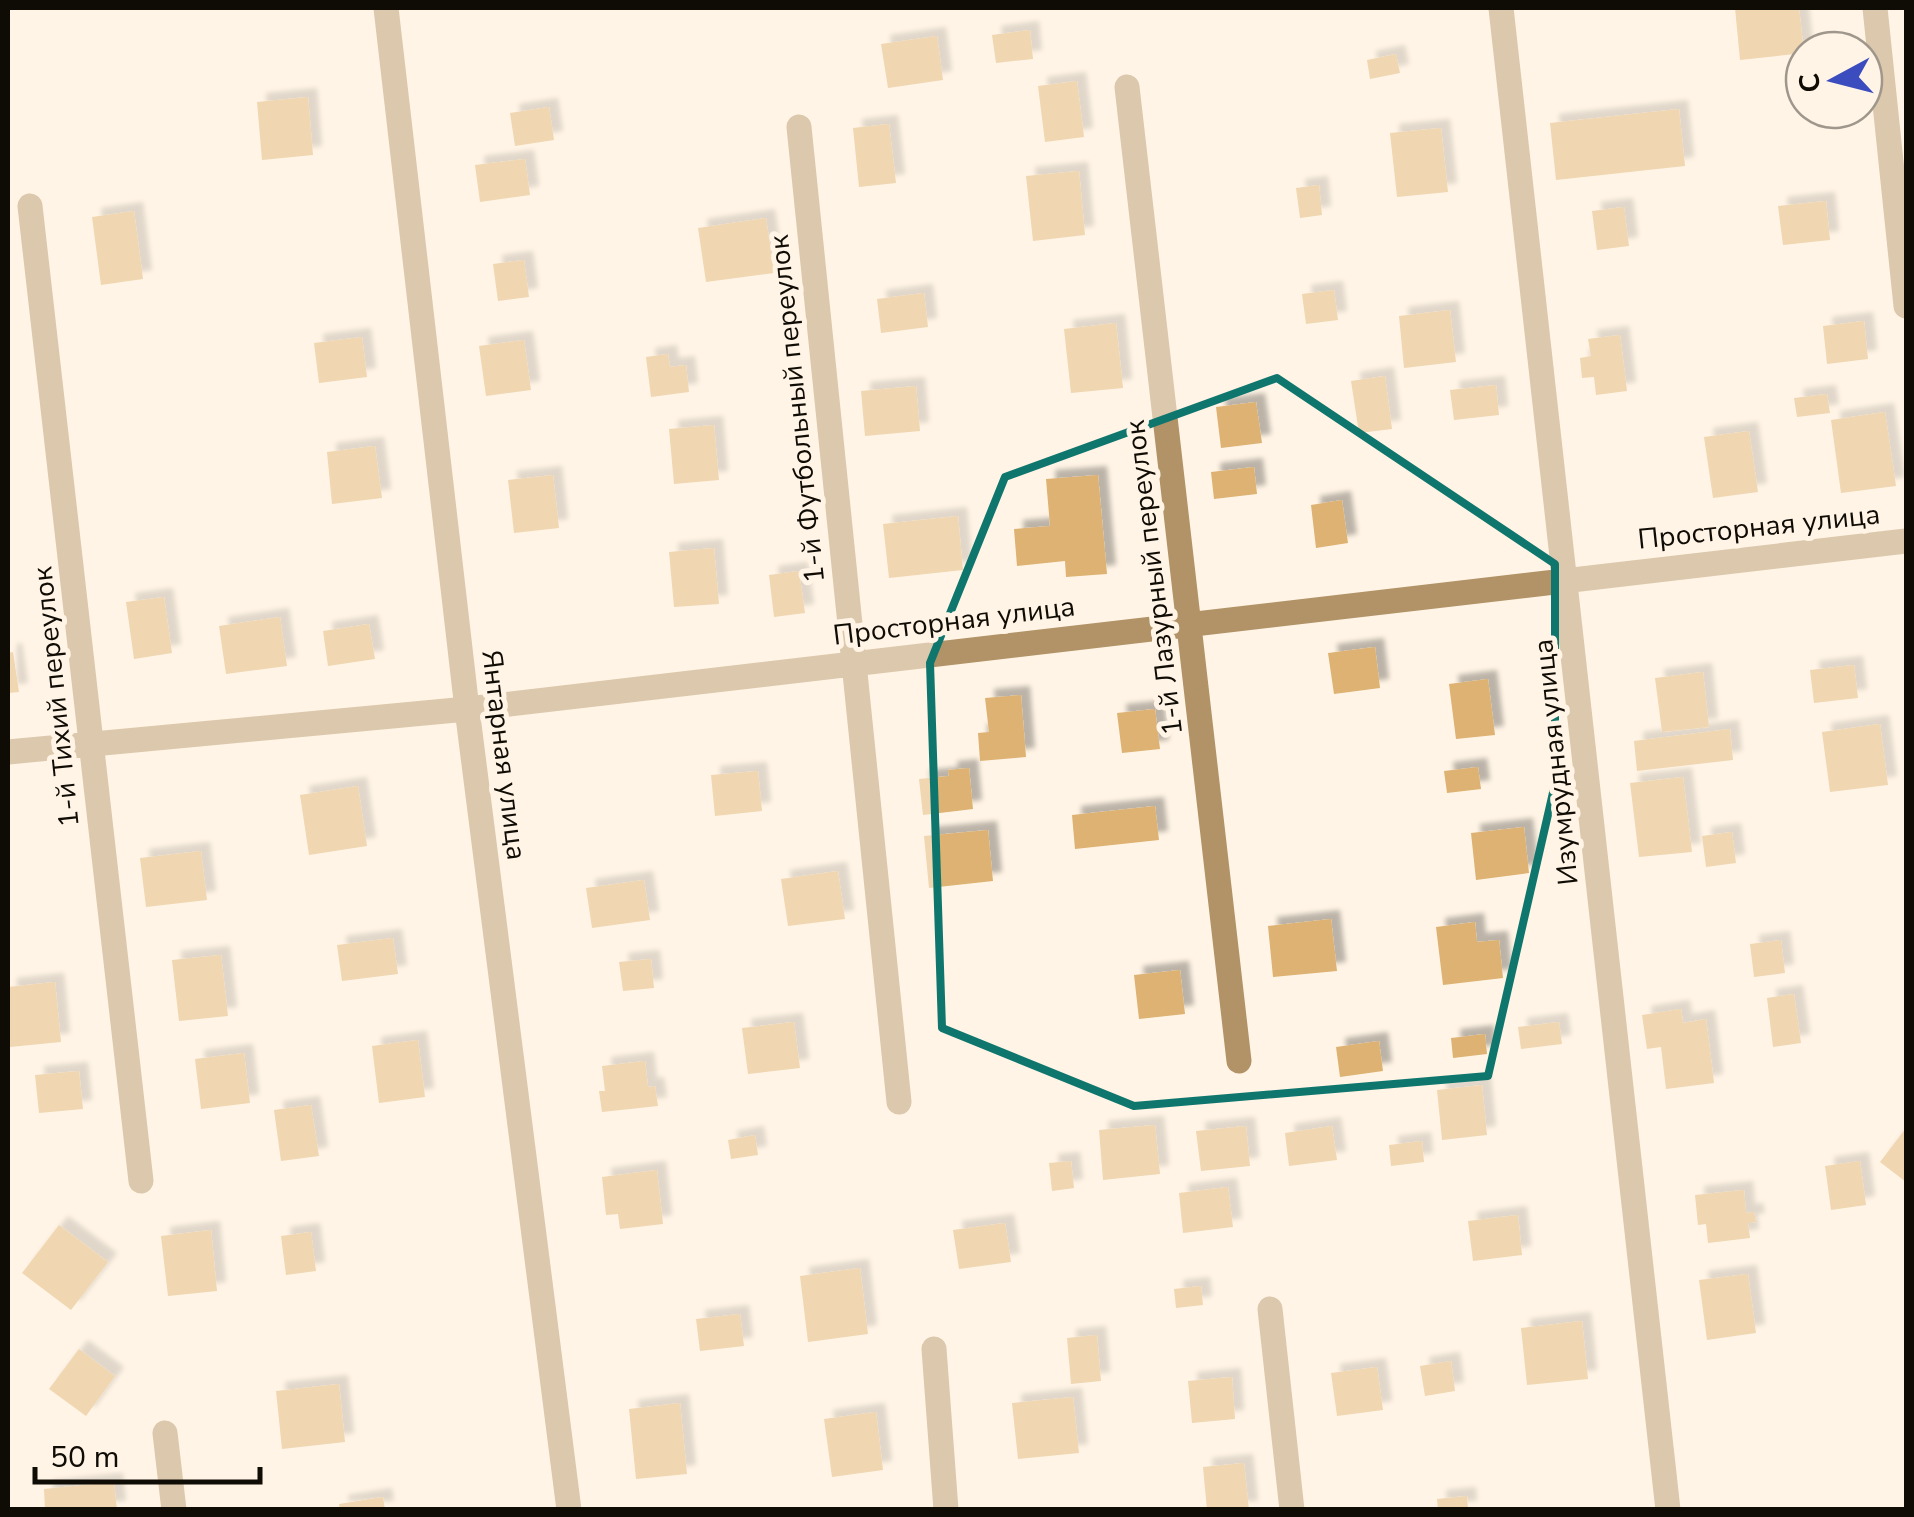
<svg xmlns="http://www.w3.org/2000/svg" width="1914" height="1517" font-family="'Nunito Sans',sans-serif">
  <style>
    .building { fill: #ddb272; filter: url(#shadow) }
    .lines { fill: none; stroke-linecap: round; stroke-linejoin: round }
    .minor { stroke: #b19367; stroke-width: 25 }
    .marked { fill: none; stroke: #0f766e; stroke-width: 8; stroke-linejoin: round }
    .labels { text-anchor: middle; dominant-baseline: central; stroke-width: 10; stroke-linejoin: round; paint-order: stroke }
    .street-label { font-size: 28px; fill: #0f0b05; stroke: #fff4e5 }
  </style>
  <defs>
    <filter id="shadow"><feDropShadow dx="9" dy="-9" stdDeviation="2.5" flood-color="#0004"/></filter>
  </defs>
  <rect width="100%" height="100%" fill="#fff4e5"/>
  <path class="building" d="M1735 8H1799L1804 53 1740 60Z
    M1030 30 1033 59 996 63 992 35Z
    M937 36 943 80 888 88 881 44Z
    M1396 54 1400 73 1370 79 1367 60Z
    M1077 81 1084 137 1045 142 1038 86Z
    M308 97 313 155 262 160 257 102Z
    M549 107 554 140 515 146 510 113Z
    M1679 109 1685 166 1556 180 1550 123Z
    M889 124 896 183 859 187 853 128Z
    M1441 128 1448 192 1397 197 1390 133Z
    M525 159 530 195 480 202 475 165Z
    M1079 171 1085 235 1033 241 1026 176Z
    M1319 185 1322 215 1300 218 1296 188Z
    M1826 201 1830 240 1783 245 1778 206Z
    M1624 207 1629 246 1597 250 1592 211Z
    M134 211 143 279 101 285 92 217Z
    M766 218 774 273 706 282 698 228Z
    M524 260 529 297 498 301 493 264Z
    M1334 290 1338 320 1306 324 1302 294Z
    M924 293 928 327 881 333 877 299Z
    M1450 310 1456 362 1404 368 1399 316Z
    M1864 321 1868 359 1827 364 1823 326Z
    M1116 323 1123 388 1071 393 1064 329Z
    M1620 335 1627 391 1596 395 1594 377 1582 378 1580 358 1591 356 1588 339Z
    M362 337 367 377 319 383 314 343Z
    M524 340 531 390 486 396 479 346Z
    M668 354 670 367 686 365 689 392 651 397 646 357Z
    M1385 376 1392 429 1359 433 1351 381Z
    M1496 385 1499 415 1454 420 1450 390Z
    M916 386 920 431 865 436 861 391Z
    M1827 394 1830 413 1797 417 1794 398Z
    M1256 402 1262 443 1221 448 1216 407Z
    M1885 412 1896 486 1841 493 1831 420Z
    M714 425 719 480 674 484 669 429Z
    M1749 431 1758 492 1713 498 1704 437Z
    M375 446 382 498 332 504 327 452Z
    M1254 467 1257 494 1214 499 1211 472Z
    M553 475 559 528 514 533 508 480Z
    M1098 475 1107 574 1066 577 1065 561 1017 566 1014 529 1050 526 1046 479Z
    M1342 500 1348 543 1316 548 1311 505Z
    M958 516 963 570 889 578 883 524Z
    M714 548 719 604 674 607 669 552Z
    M799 571 805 613 774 617 769 575Z
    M164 597 172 653 134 659 126 602Z
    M280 617 287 666 226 674 219 626Z
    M369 624 375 659 328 666 323 631Z
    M1375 647 1380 688 1334 694 1328 653Z
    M13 652 19 692 8 693V653Z
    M1854 665 1858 698 1814 703 1810 670Z
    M1703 672 1709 727 1662 732 1655 678Z
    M1488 679 1495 735 1456 739 1449 684Z
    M1021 695 1026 757 980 761 978 733 989 732 985 698Z
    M1155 709 1160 749 1122 753 1117 713Z
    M1880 724 1888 785 1830 792 1822 732Z
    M1730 729 1733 760 1637 771 1634 741Z
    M1478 767 1481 789 1447 793 1444 771Z
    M969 768 973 809 923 815 919 779 949 776 948 770Z
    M758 771 762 811 715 816 711 775Z
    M1683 777 1692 852 1639 857 1630 783Z
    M358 786 367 846 309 855 300 795Z
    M1155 806 1159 840 1075 849 1072 815Z
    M1524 827 1529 873 1476 880 1471 833Z
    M988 830 993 881 929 888 924 836Z
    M1732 832 1736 863 1706 867 1702 836Z
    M201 851 207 900 146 907 140 858Z
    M838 871 845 919 788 926 781 879Z
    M644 880 650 920 592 928 586 888Z
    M1331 919 1337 971 1273 977 1268 926Z
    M1475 922 1477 942 1499 940 1503 978 1443 985 1436 927Z
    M393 938 398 974 342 981 337 945Z
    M1781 940 1785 973 1754 977 1750 944Z
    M221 955 228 1016 179 1021 172 960Z
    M651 959 654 988 623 991 619 962Z
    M1180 970 1185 1014 1139 1019 1134 975Z
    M55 982 61 1042 10 1047 8 987Z
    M1794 994 1801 1043 1773 1047 1767 998Z
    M1681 1009 1683 1023 1706 1019 1714 1083 1666 1089 1661 1047 1647 1049 1642 1015Z
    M794 1022 800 1068 748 1074 742 1028Z
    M1559 1022 1562 1044 1521 1049 1518 1027Z
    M1485 1034 1487 1054 1453 1058 1451 1038Z
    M418 1040 425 1097 379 1103 372 1046Z
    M1379 1041 1383 1071 1340 1077 1336 1047Z
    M244 1053 250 1103 201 1109 195 1059Z
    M645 1061 648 1087 655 1086 658 1106 602 1112 599 1091H605L602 1066Z
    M79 1071 83 1109 39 1113 35 1075Z
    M1482 1085 1487 1135 1442 1140 1437 1090Z
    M311 1105 319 1156 281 1161 274 1110Z
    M1155 1125 1160 1174 1103 1180 1099 1130Z
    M1246 1126 1250 1166 1201 1171 1196 1131Z
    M1332 1126 1337 1160 1289 1166 1285 1133Z
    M1906 1128V1182L1880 1162Z
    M755 1135 758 1155 731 1159 728 1140Z
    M1422 1141 1424 1162 1391 1166 1389 1145Z
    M1071 1161 1074 1188 1052 1191 1049 1163Z
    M1860 1161 1866 1205 1831 1210 1825 1166Z
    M657 1170 663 1224 620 1229 618 1214 606 1215 602 1177Z
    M1228 1187 1233 1227 1183 1233 1179 1193Z
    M1744 1190 1746 1213 1754 1212 1756 1222 1748 1223 1750 1238 1708 1243 1706 1224 1698 1225 1695 1195Z
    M1518 1215 1522 1255 1473 1261 1468 1221Z
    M1005 1223 1011 1262 959 1269 953 1230Z
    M59 1225 108 1262 71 1310 22 1273Z
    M211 1230 217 1291 168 1296 161 1236Z
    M311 1232 316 1271 286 1275 281 1236Z
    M860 1268 868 1334 808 1342 800 1276Z
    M1748 1274 1756 1333 1707 1340 1699 1280Z
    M1201 1286 1203 1305 1176 1308 1174 1289Z
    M740 1314 744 1346 700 1351 696 1319Z
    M1582 1321 1588 1379 1527 1385 1521 1328Z
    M1097 1335 1101 1381 1071 1384 1067 1338Z
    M79 1349 115 1376 86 1416 49 1389Z
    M1451 1361 1455 1391 1425 1396 1420 1366Z
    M1377 1367 1383 1410 1337 1416 1331 1373Z
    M1232 1377 1235 1419 1192 1423 1188 1381Z
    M339 1384 345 1442 282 1449 276 1391Z
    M1073 1397 1079 1453 1018 1459 1012 1403Z
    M680 1403 687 1474 636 1479 629 1409Z
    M876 1412 883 1470 832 1477 824 1419Z
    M1244 1463 1249 1510H1207L1203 1467Z
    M114 1482 117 1510H45L44 1489Z
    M1467 1496 1468 1510H1438L1437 1499Z
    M383 1497 385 1510H340L339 1504Z"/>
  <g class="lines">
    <path class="minor" d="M386 8 467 709 569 1510
      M1501 8 1668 1510
      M1875 8 1906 306
      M1127 87 1239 1061
      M799 127 899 1102
      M30 206 141 1181
      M8 752 467 709 1906 541
      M1270 1309 1292 1510
      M934 1349 946 1510
      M165 1433 174 1510"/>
  </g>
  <path d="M0 0H1914V1517H0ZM1277 378 1555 564V784L1488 1076 1134 1106 942 1028 930 663 1005 477Z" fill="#fff4e5" fill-opacity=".55" fill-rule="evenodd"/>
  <path class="marked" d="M1277 378 1555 564V784L1488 1076 1134 1106 942 1028 930 663 1005 477Z"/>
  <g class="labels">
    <g class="street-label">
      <text transform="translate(797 409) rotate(-96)">1-й Футбольный переулок</text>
      <text transform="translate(1759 527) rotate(-6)">Просторная улица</text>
      <text transform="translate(1154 578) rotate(-97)">1-й Лазурный переулок</text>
      <text transform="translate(954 621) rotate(-7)">Просторная улица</text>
      <text transform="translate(56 697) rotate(-96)">1-й Тихий переулок</text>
      <text transform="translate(504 755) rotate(83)">Янтарная улица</text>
      <text transform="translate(1556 762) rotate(-96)">Изумрудная улица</text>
    </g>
  </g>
  <rect width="1914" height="1517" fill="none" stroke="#0f0b05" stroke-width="20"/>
  <g transform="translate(1834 80) rotate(263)"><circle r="48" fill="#fff4e5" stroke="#9f978b" stroke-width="2.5"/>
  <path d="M0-8L18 38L0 25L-18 38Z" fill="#3b4cbf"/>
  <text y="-15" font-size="28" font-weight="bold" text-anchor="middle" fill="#0f0b05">С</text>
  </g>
  <path d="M35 1467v15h225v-15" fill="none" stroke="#0f0b05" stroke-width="5"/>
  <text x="50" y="1467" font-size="30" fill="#0f0b05" stroke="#fff4e5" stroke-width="8" paint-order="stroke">50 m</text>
</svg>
